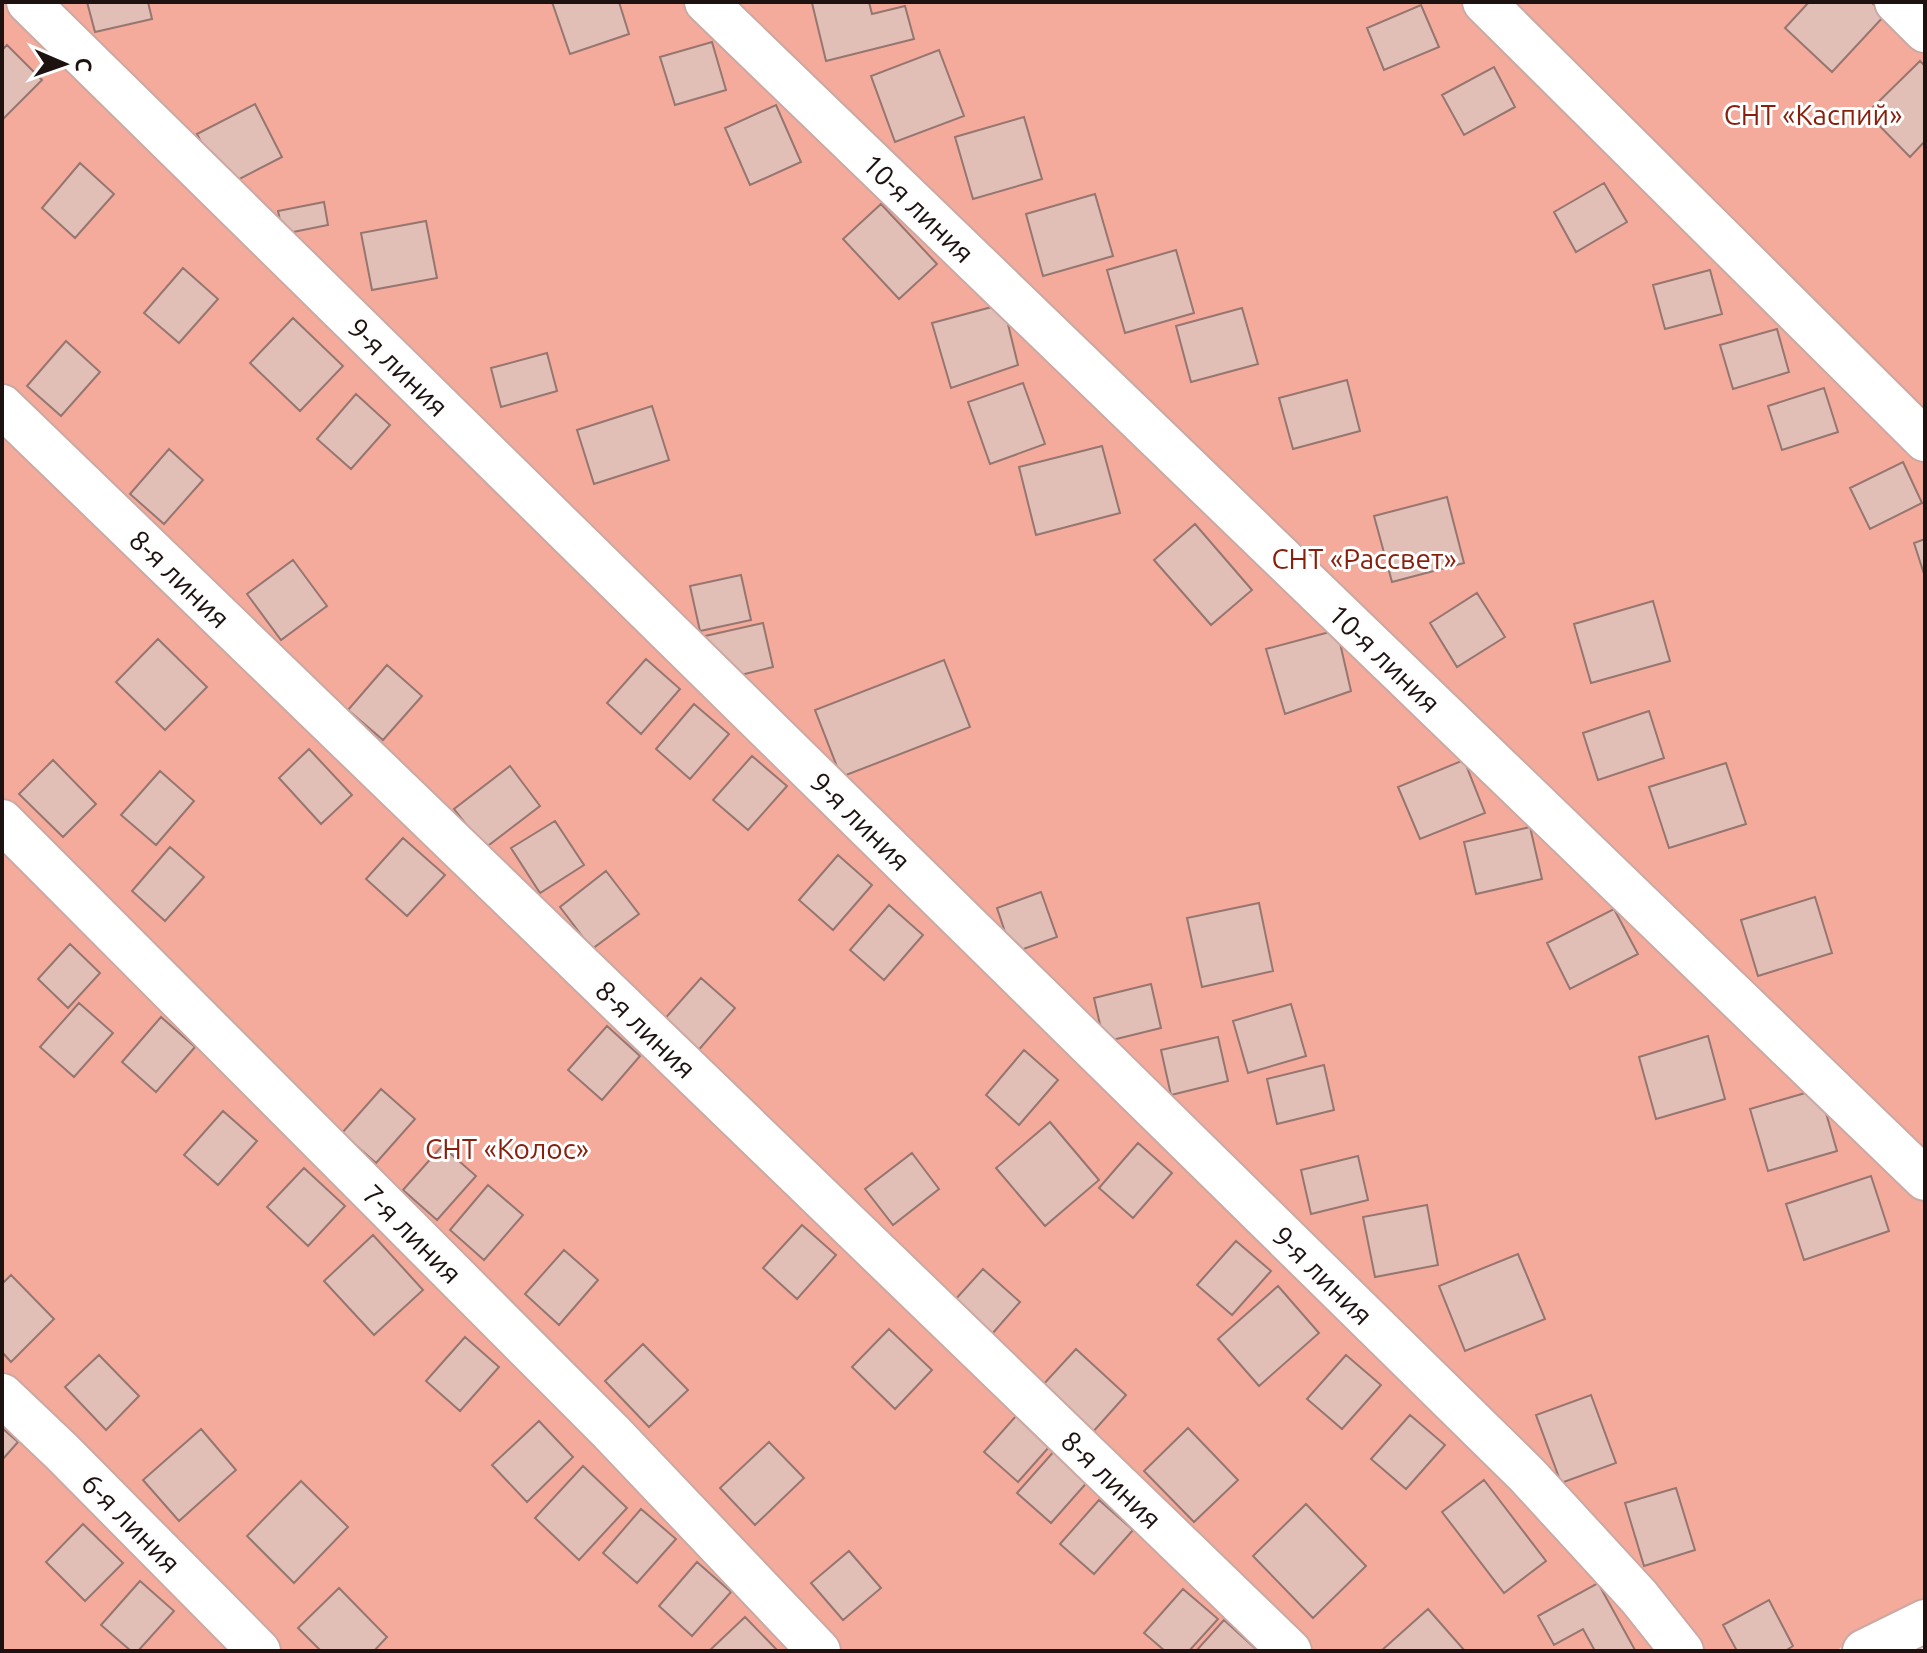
<svg xmlns="http://www.w3.org/2000/svg" width="1927" height="1653" font-family="Ubuntu,sans-serif">
  <style>
    .garden { fill: #f5ab9c }
    .building { fill: #e1beb6; stroke: #967670; stroke-width: 2 }
    .lines { fill: none; stroke-linecap: round; stroke-linejoin: round }
    .minor-casing { stroke: #cba9a2; stroke-width: 46 }
    .minor { stroke: #fff; stroke-width: 42 }
    .labels { text-anchor: middle; dominant-baseline: central; stroke-width: 6; stroke-linejoin: round; paint-order: stroke }
    .park-label { font-size: 28px; fill: #881e0c; stroke: #fff }
    .street-label { font-size: 28px; fill: #1e1210; stroke: #fff }
  </style>
  <rect width="100%" height="100%" fill="#fbede9"/>
  <path class="garden" d="M2 2H1925V1601L1835 1651H2Z"/>
  <path class="building" d="M87 2H148L152 19 95 32Z
    M552 2H619L629 34 570 54Z
    M816 2H869L872 14 905 6 914 39 826 61 812 3Z
    M1809 2H1871L1885 15 1832 72 1785 28Z
    M1421 5 1439 47 1384 70 1367 28Z
    M712 42 726 90 675 105 660 57Z
    M7 45 42 80 2 120V50Z
    M939 50 964 116 895 142 871 76Z
    M1920 61 1925 66V141L1910 157 1867 113Z
    M1494 67 1515 107 1464 135 1442 95Z
    M255 104 282 157 224 187 197 134Z
    M776 105 801 162 750 185 725 128Z
    M1024 117 1042 179 973 199 955 137Z
    M80 163 114 194 75 238 42 208Z
    M1604 183 1627 222 1576 252 1554 212Z
    M1095 194 1113 256 1043 276 1026 214Z
    M324 202 328 225 283 234 278 211Z
    M881 204 937 264 899 299 843 239Z
    M426 221 437 278 372 290 361 233Z
    M1176 250 1194 313 1125 333 1107 270Z
    M183 268 218 299 179 343 144 313Z
    M1710 270 1722 314 1665 329 1653 285Z
    M1003 304 1018 365 951 388 932 323Z
    M1242 308 1258 364 1191 382 1176 326Z
    M293 318 343 366 300 411 250 363Z
    M1777 329 1789 372 1733 389 1720 345Z
    M66 341 100 372 61 416 27 386Z
    M547 353 557 391 501 407 491 368Z
    M1347 380 1360 431 1293 449 1279 398Z
    M1023 383 1045 444 990 464 968 402Z
    M1824 388 1838 432 1782 450 1768 406Z
    M356 394 390 425 351 469 317 439Z
    M652 406 669 460 594 484 577 430Z
    M1102 446 1120 513 1036 535 1019 467Z
    M169 449 203 480 164 524 130 494Z
    M1903 462 1922 503 1870 529 1850 488Z
    M1447 497 1464 563 1392 582 1374 516Z
    M1195 524 1252 590 1211 625 1154 560Z
    M1925 539V577L1914 543Z
    M293 560 327 606 281 640 247 594Z
    M741 575 751 620 700 631 690 586Z
    M1477 593 1505 637 1457 667 1430 623Z
    M1653 601 1670 661 1591 683 1574 624Z
    M763 623 773 667 716 681 705 636Z
    M1337 630 1351 691 1285 714 1266 649Z
    M158 639 207 687 165 730 116 682Z
    M646 659 680 689 641 734 607 703Z
    M944 660 970 727 841 777 815 710Z
    M387 665 422 696 383 740 348 710Z
    M694 704 729 734 690 779 656 749Z
    M1649 711 1664 758 1598 780 1583 733Z
    M309 749 352 795 321 824 279 778Z
    M752 756 787 786 748 830 713 800Z
    M53 760 96 804 63 837 19 794Z
    M1464 760 1485 813 1420 839 1398 787Z
    M1726 763 1746 824 1669 848 1649 787Z
    M510 766 540 806 485 848 454 809Z
    M160 771 194 801 156 845 121 815Z
    M555 821 584 865 540 893 511 848Z
    M1530 827 1542 879 1476 894 1464 842Z
    M403 838 445 875 407 916 366 879Z
    M170 847 204 877 165 921 132 891Z
    M838 855 872 885 833 930 799 900Z
    M606 871 639 914 592 949 560 907Z
    M1041 892 1057 937 1012 953 997 908Z
    M1815 897 1832 953 1758 976 1741 920Z
    M1259 903 1273 971 1202 987 1187 918Z
    M889 905 923 935 884 980 850 950Z
    M1614 909 1638 954 1570 989 1547 943Z
    M70 944 100 973 68 1008 38 979Z
    M701 978 735 1008 696 1053 662 1022Z
    M1151 984 1161 1028 1104 1042 1094 998Z
    M79 1003 113 1033 74 1077 40 1047Z
    M1291 1004 1306 1056 1248 1073 1233 1021Z
    M161 1017 195 1047 156 1092 122 1062Z
    M607 1026 640 1056 602 1100 568 1070Z
    M1708 1036 1725 1099 1656 1119 1639 1057Z
    M1218 1037 1228 1081 1171 1095 1161 1050Z
    M1024 1050 1058 1080 1019 1125 986 1095Z
    M1324 1065 1334 1110 1277 1124 1267 1079Z
    M381 1089 415 1119 376 1163 342 1133Z
    M1819 1089 1837 1151 1768 1171 1750 1109Z
    M223 1111 257 1141 218 1185 184 1155Z
    M1050 1122 1099 1180 1045 1226 996 1168Z
    M1138 1143 1172 1173 1133 1218 1099 1188Z
    M442 1146 476 1176 437 1220 403 1190Z
    M912 1153 939 1189 893 1225 865 1189Z
    M1358 1156 1368 1200 1311 1214 1301 1170Z
    M304 1168 345 1206 308 1246 267 1207Z
    M1871 1176 1889 1231 1804 1260 1786 1204Z
    M488 1185 523 1215 484 1260 450 1230Z
    M1427 1205 1438 1265 1375 1277 1363 1217Z
    M802 1225 836 1255 797 1299 763 1268Z
    M373 1235 423 1290 374 1335 324 1281Z
    M1236 1241 1271 1271 1232 1315 1197 1285Z
    M564 1250 598 1280 559 1325 525 1294Z
    M1518 1254 1545 1319 1465 1351 1439 1286Z
    M983 1269 1020 1302 992 1334 954 1301Z
    M11 1275 54 1319 11 1362 2 1352V1284Z
    M1278 1286 1319 1333 1259 1386 1218 1339Z
    M889 1329 932 1370 895 1409 852 1367Z
    M465 1337 499 1367 460 1411 426 1381Z
    M643 1344 688 1390 649 1427 605 1381Z
    M1076 1349 1126 1395 1091 1434 1041 1387Z
    M99 1355 139 1396 106 1430 65 1387Z
    M1346 1355 1381 1385 1342 1429 1307 1399Z
    M1591 1395 1616 1463 1561 1483 1536 1415Z
    M1023 1408 1057 1438 1018 1482 984 1452Z
    M1410 1415 1445 1445 1406 1489 1371 1459Z
    M539 1421 573 1457 527 1502 492 1465Z
    M2 1428 18 1442 2 1460Z
    M1188 1428 1238 1480 1194 1522 1144 1471Z
    M201 1429 236 1470 179 1521 143 1480Z
    M769 1442 804 1478 755 1525 720 1488Z
    M1056 1449 1090 1479 1051 1523 1017 1493Z
    M583 1466 627 1508 579 1560 535 1518Z
    M1484 1480 1546 1561 1504 1593 1442 1512Z
    M301 1481 348 1527 294 1583 247 1536Z
    M1676 1488 1695 1550 1644 1566 1625 1503Z
    M1099 1500 1133 1530 1094 1574 1060 1544Z
    M1306 1504 1366 1566 1313 1618 1253 1556Z
    M641 1509 676 1539 637 1583 603 1553Z
    M83 1524 123 1563 85 1601 46 1562Z
    M849 1551 881 1588 843 1620 811 1583Z
    M697 1562 731 1592 692 1636 659 1606Z
    M140 1581 174 1611 138 1651H131L101 1625Z
    M1598 1583 1635 1650 1595 1651 1583 1629 1554 1645 1538 1616Z
    M339 1588 387 1637 374 1651H321L298 1628Z
    M1183 1589 1218 1619 1189 1651H1165L1144 1633Z
    M1769 1600 1793 1646 1785 1651H1737L1723 1625Z
    M1428 1609 1465 1651H1381Z
    M745 1617 778 1651H709Z
    M1224 1620 1257 1650V1651H1196Z"/>
  <g class="lines">
    <g class="minor-casing">
      <g id="minor">
        <path id="s1" d="M28 2 1527 1475 1639 1597 1682 1651"/>
        <path id="s2" d="M706 2 1925 1179"/>
        <path d="M1484 2 1925 440"/>
        <path d="M1896 2 1925 31"/>
        <path id="s3" d="M2 406 1290 1651"/>
        <path id="s4" d="M2 821 611 1432 819 1651"/>
        <path id="s5" d="M2 1395 62 1452 259 1651"/>
        <path d="M1864 1651 1925 1621"/>
      </g>
    </g>
    <use href="#minor" class="minor"/>
  </g>
  <g class="labels">
    <g class="park-label">
      <text x="1813" y="114">СНТ «Каспий»</text>
      <text x="1364" y="558">СНТ «Рассвет»</text>
      <text x="507" y="1148">СНТ «Колос»</text>
    </g>
    <g class="street-label">
      <text stroke="none"><textPath href="#s2" startOffset="296">10-я линия</textPath></text>
      <text stroke="none"><textPath href="#s1" startOffset="520">9-я линия</textPath></text>
      <text stroke="none"><textPath href="#s3" startOffset="248">8-я линия</textPath></text>
      <text stroke="none"><textPath href="#s2" startOffset="944">10-я линия</textPath></text>
      <text stroke="none"><textPath href="#s1" startOffset="1168">9-я линия</textPath></text>
      <text stroke="none"><textPath href="#s3" startOffset="896">8-я линия</textPath></text>
      <text stroke="none"><textPath href="#s4" startOffset="582">7-я линия</textPath></text>
      <text stroke="none"><textPath href="#s1" startOffset="1816">9-я линия</textPath></text>
      <text stroke="none"><textPath href="#s3" startOffset="1544">8-я линия</textPath></text>
      <text stroke="none"><textPath href="#s5" startOffset="182">6-я линия</textPath></text>
    </g>
  </g>
  <rect width="1927" height="1653" fill="none" stroke="#1e1210" stroke-width="8"/>
  <g transform="translate(64 64) rotate(92)" stroke="#ffffff" stroke-width="6" paint-order="stroke">
  <path d="M0-6L14 30L0 20L-14 30Z" fill="#1e1210"/>
  <text y="-12" font-size="22" font-weight="bold" text-anchor="middle" fill="#1e1210">С</text>
  </g>
</svg>
